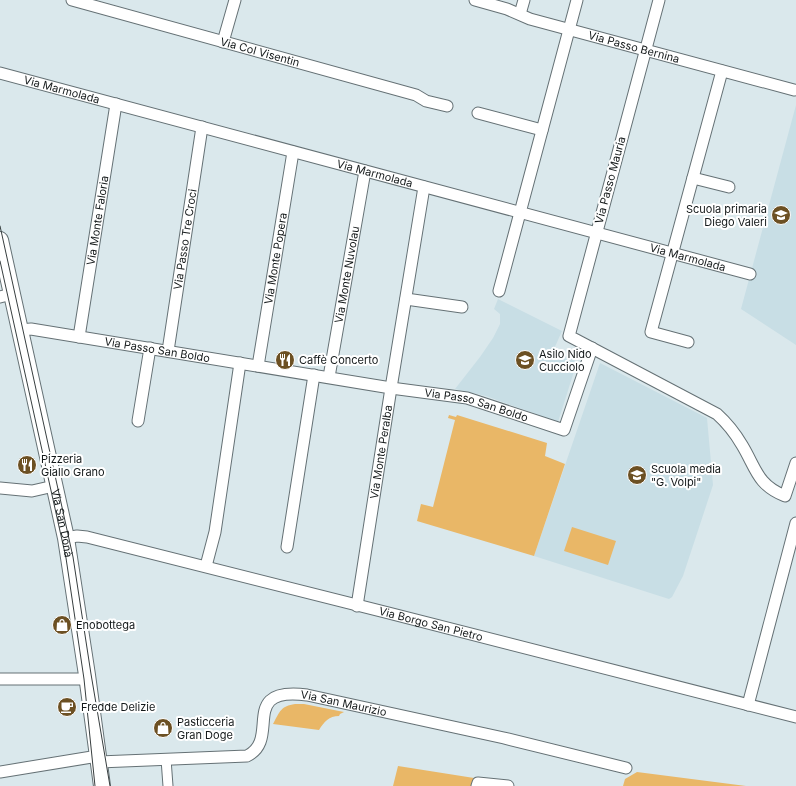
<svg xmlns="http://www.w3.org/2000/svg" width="796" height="786" font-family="Inter,sans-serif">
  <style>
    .built { fill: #c8dee5 }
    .green { fill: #e9b767 }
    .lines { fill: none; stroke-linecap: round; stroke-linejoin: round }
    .pedestrian-casing { stroke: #657175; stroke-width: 11 }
    .minor-casing { stroke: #657175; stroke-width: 13 }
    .secondary-casing { stroke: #657175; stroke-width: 18 }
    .pedestrian { stroke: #fff; stroke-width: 9 }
    .minor { stroke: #fff; stroke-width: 11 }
    .secondary { stroke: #fff; stroke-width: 16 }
    .tram { stroke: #373e3f; stroke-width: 1 }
    .labels { text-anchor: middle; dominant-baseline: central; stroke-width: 4; stroke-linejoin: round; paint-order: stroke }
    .street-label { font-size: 11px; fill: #131819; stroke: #fff }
    .poi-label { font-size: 11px; fill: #131819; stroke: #fff; text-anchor: start }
  </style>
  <rect width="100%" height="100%" fill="#dae8ec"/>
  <path class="built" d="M796 105V345L741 309Z
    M498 299 562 331 554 349 577 362 558 422 486 396 455 389 480 357 493 338 500 324V314L494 309Z
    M600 363 707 418 713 485 683 576 672 597 669 599 534 556Z"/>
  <path class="green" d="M449 415 456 417 457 415 547 443 545 456 565 464 534 556 417 521 421 504 433 507 455 420 448 418Z
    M572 527 616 541 608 565 564 551Z
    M295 704H304L344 712 340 714 339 716C329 716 324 722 319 730L273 724C280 711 281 706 295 704Z
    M398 766 474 778 472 786H393Z
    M637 772 746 786H623L625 779Z"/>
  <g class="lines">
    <g class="pedestrian-casing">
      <path id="pedestrian" d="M166 759 168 786"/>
    </g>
    <g class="minor-casing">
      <g id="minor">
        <path id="s1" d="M72 0 416 95 426 101 447 106"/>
        <path id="s2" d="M475 0 507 9 530 19 794 90"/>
        <path d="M659 0 569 336 717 414C727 423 735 433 742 445 756 468 757 485 785 496L796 463"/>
        <path d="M520 14 524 0"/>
        <path d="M223 42 235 0"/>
        <path id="s3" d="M0 73 750 274"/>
        <path d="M478 113 542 130"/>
        <path d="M693 178 729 187"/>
        <path d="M499 291 577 0"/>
        <path d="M0 297 12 294"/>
        <path d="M406 299 462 307"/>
        <path id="s4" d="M20 330 31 329 391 388 467 398 564 430 592 348"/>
        <path id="s5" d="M79 337 116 104"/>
        <path d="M688 342 651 332 722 71"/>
        <path id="s6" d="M168 351 202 127"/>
        <path id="s7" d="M258 366 293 152"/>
        <path id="s8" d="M329 377 365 171"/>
        <path d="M138 421 150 348"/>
        <path d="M0 488 32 491 54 486"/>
        <path id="s9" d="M66 538 77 536 87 537C324 595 559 658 796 717"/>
        <path d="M287 547 314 375"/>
        <path d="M206 566 215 532 240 363"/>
        <path id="s10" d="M357 606 391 388 424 187"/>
        <path d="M0 679H88"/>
        <path d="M748 705 796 523"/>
        <path id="s11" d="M99 762 247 756C282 739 237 686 307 695L504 738 626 768"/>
        <path d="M0 772 98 756"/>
        <path d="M477 786 478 783 508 786"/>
      </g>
    </g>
    <g class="secondary-casing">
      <g id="secondary">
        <path id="s12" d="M0 240 66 538 87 675 102 786"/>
      </g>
    </g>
    <use href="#pedestrian" class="pedestrian"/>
    <use href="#minor" class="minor"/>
    <use href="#secondary" class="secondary"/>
    <path class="tram" d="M0 226 73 557 91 674 110 786
      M0 261 66 558 84 679 95 786"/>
  </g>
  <defs>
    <g id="school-disc" transform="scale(1)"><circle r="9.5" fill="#6c5023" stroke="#fff"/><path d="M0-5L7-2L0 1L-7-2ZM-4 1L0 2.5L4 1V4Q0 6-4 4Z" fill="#fff"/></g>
    <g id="restaurant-disc" transform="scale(1)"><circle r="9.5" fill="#6c5023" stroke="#fff"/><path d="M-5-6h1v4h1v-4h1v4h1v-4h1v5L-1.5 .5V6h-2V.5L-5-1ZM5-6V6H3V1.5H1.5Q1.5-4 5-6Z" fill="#fff"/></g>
    <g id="shop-disc" transform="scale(1)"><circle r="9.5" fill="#6c5023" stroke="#fff"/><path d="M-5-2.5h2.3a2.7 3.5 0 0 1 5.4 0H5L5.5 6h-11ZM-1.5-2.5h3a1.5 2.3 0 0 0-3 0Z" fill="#fff"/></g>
    <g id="cafe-disc" transform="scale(1)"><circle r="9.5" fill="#6c5023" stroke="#fff"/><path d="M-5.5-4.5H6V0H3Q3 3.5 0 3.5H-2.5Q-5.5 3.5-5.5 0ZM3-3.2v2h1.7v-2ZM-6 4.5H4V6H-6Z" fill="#fff"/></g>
  </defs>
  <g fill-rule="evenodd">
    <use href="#school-disc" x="781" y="215"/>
    <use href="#restaurant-disc" x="285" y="360"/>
    <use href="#school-disc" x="525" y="360"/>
    <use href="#restaurant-disc" x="27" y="465"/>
    <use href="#school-disc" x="637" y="475"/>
    <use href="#shop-disc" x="62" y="625"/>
    <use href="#cafe-disc" x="67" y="707"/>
    <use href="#shop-disc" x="163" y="728"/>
  </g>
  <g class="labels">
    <g class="street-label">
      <text stroke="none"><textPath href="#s2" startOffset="166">Via Passo Bernina</textPath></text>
      <text stroke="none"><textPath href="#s1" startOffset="195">Via Col Visentin</textPath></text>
      <text stroke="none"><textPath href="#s3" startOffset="64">Via Marmolada</textPath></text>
      <text stroke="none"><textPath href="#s3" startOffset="388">Via Marmolada</textPath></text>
      <text transform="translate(610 180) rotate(-75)">Via Passo Mauria</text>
      <text stroke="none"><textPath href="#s5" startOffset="118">Via Monte Faloria</textPath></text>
      <text stroke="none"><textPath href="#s6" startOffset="113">Via Passo Tre Croci</textPath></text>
      <text stroke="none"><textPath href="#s3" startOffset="712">Via Marmolada</textPath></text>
      <text stroke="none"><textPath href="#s7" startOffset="109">Via Monte Popera</textPath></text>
      <text stroke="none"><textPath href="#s8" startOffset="104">Via Monte Nuvolau</textPath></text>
      <text stroke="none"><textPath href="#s4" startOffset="139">Via Passo San Boldo</textPath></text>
      <text stroke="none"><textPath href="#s4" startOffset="463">Via Passo San Boldo</textPath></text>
      <text stroke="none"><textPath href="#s10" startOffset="156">Via Monte Peralba</textPath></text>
      <text stroke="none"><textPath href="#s12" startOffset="290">Via San Donà</textPath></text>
      <text stroke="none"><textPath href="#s9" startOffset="376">Via Borgo San Pietro</textPath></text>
      <text stroke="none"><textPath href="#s11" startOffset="287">Via San Maurizio</textPath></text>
    </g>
    <g class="poi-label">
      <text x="767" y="209" text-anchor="end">Scuola primaria<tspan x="767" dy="13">Diego Valeri</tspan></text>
      <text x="539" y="354">Asilo Nido<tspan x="539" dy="13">Cucciolo</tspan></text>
      <text x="299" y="360">Caffè Concerto</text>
      <text x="41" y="459">Pizzeria<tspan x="41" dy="13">Giallo Grano</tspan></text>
      <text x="651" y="469">Scuola media<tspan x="651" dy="13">"G. Volpi"</tspan></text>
      <text x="76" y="625">Enobottega</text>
      <text x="81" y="707">Fredde Delizie</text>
      <text x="177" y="722">Pasticceria<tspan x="177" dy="13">Gran Doge</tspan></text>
    </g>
  </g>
</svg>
